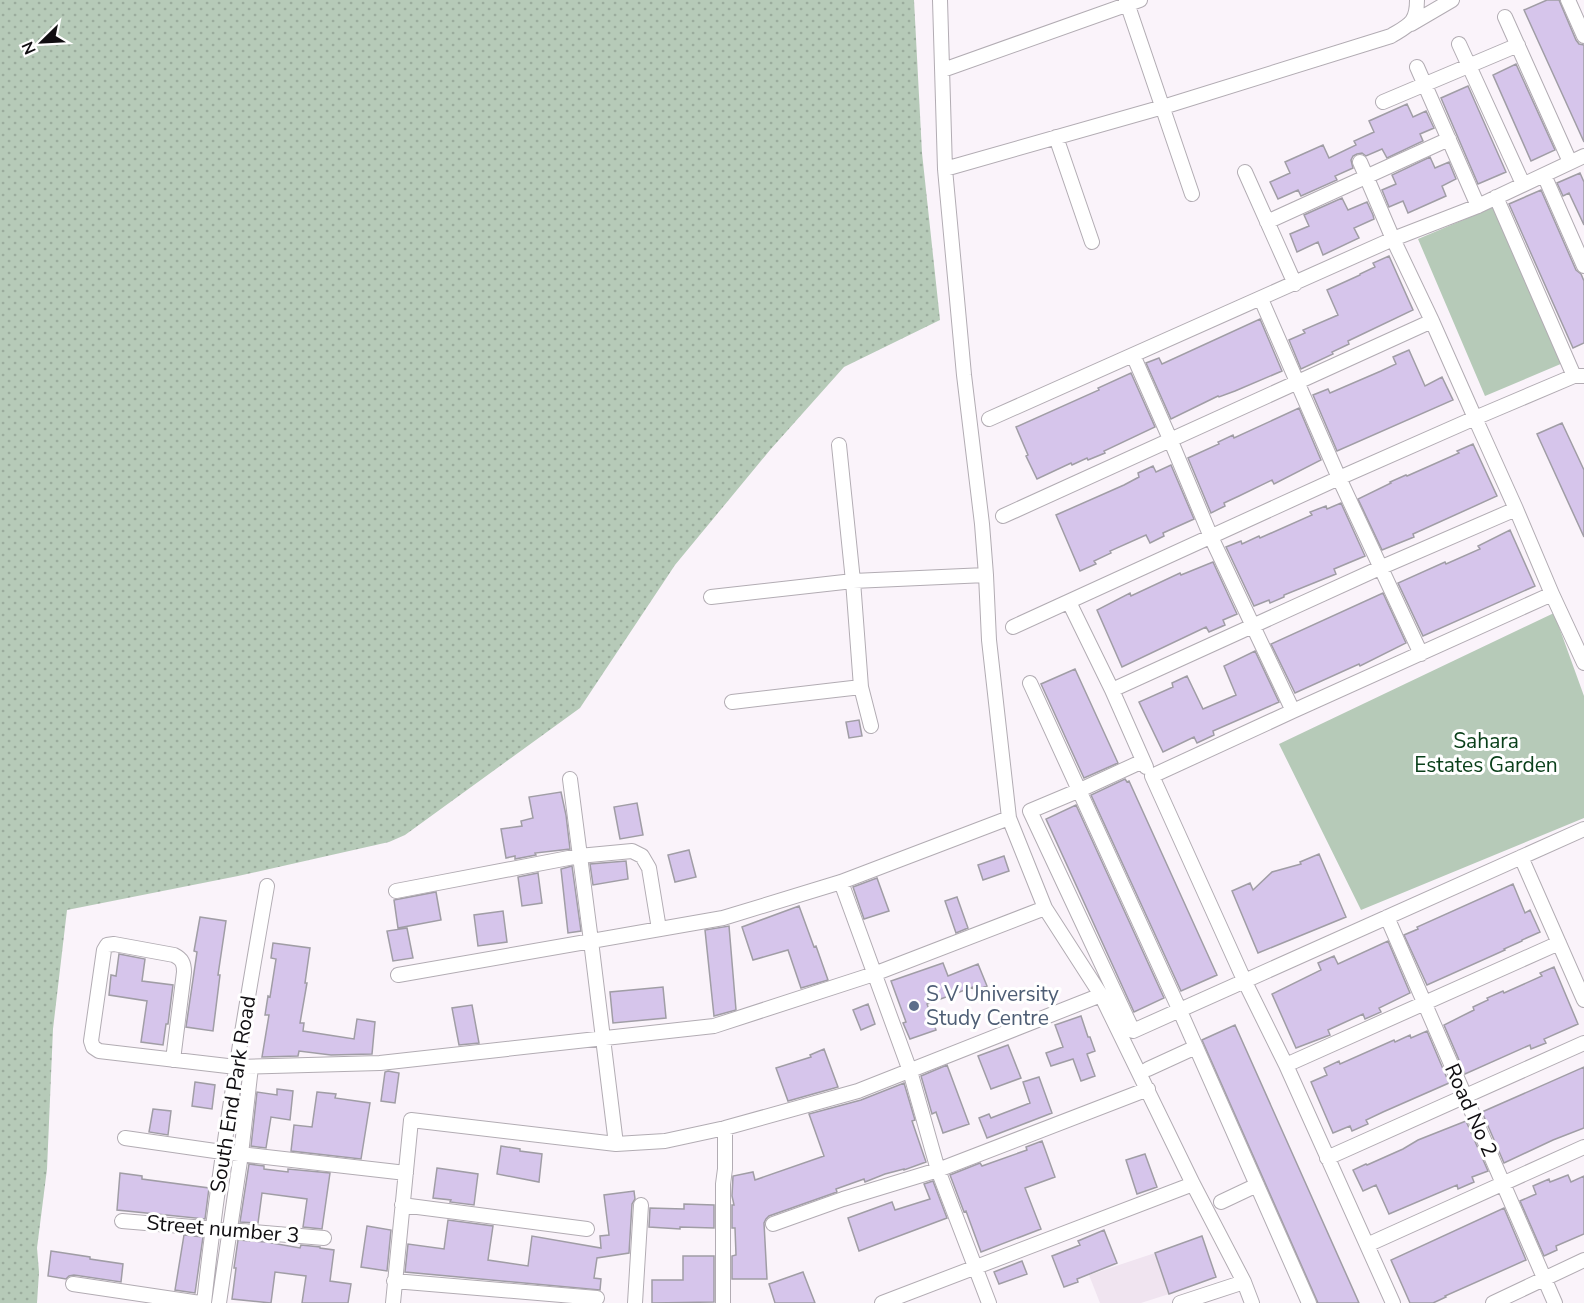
<svg xmlns="http://www.w3.org/2000/svg" width="1584" height="1303" font-family="'Nunito Sans',sans-serif">
  <style>
    .built { fill: #f0e4f0 }
    .grass { fill: url(#grass-dots) }
    .park { fill: #b6cab8 }
    .building { fill: #d6c5eb; stroke: #a09da5; stroke-width: 1.5 }
    .lines { fill: none; stroke-linecap: round; stroke-linejoin: round }
    .minor-casing { stroke: #b2acb3; stroke-width: 16 }
    .minor { stroke: #fff; stroke-width: 14 }
    .service-dot { fill: #5c6f8a; stroke: #fff; stroke-width: 2 }
    .labels { text-anchor: middle; dominant-baseline: central; stroke-width: 6; stroke-linejoin: round; paint-order: stroke }
    .park-label { font-size: 21px; fill: #0a401a; stroke: #fff }
    .service-label { font-size: 21px; fill: #4e5e75; stroke: #fff; text-anchor: start }
    .street-label { font-size: 21px; fill: #100e11; stroke: #fff }
  </style>
  <defs>
    <pattern id="grass-dots" width="8" height="8" patternUnits="userSpaceOnUse" patternTransform="scale(1.5)"><rect width="8" height="8" fill="#b6cab8"/><path d="M2 2h.1M6 6h.1" fill="none" stroke="#9bac9d" stroke-width="1.8" stroke-linecap="round"/></pattern>
  </defs>
  <rect width="100%" height="100%" fill="#faf3fa"/>
  <path class="built" d="M1155 1253 1169 1294 1141 1303H1100L1089 1275Z"/>
  <path class="grass" d="M0 0H914L922 153 940 320 844 367 770 450 675 565 580 708 405 835 389 842 238 876 67 910 53 1029 47 1169 37 1248 39 1272 37 1303H0Z"/>
  <path class="park" d="M1496 206 1563 363 1485 396 1418 239Z
    M1554 613 1584 696V818L1361 910 1279 744Z"/>
  <path class="building" d="M1547 0H1559L1576 40 1579 44 1584 45V142L1524 10Z
    M1516 64 1555 150 1531 161 1493 75Z
    M1468 86 1506 172 1478 184 1441 98Z
    M1407 104 1413 117 1426 111 1434 128 1420 134 1423 141 1387 158 1382 149 1366 156 1362 153 1357 154 1353 156 1351 160 1353 168 1335 176 1337 180 1301 196 1298 190 1278 199 1270 182 1290 173 1285 162 1323 145 1329 158 1356 145 1354 141 1374 132 1369 121Z
    M1430 157 1435 168 1449 162 1456 179 1442 186 1446 196 1408 213 1403 201 1389 207 1382 190 1396 184 1392 175Z
    M1580 173 1584 182V225L1569 193 1563 196 1557 183Z
    M1541 190 1576 270 1581 274 1584 281V343L1573 348 1509 204Z
    M1342 198 1348 210 1367 202 1373 215 1374 219 1354 228 1359 238 1323 255 1318 242 1297 252 1290 234 1309 226 1304 215Z
    M1389 256 1413 310 1348 341 1349 344 1332 352 1333 354 1301 369 1289 340 1305 333 1303 330 1338 315 1327 290 1360 275V274L1375 267 1373 263Z
    M1260 319 1282 371 1235 391 1219 397 1218 396 1171 419 1146 363 1159 358 1162 364Z
    M1409 350 1425 386 1442 377 1453 400 1337 451 1313 395 1328 389 1330 393 1381 371 1396 364 1393 357Z
    M1131 373 1155 427 1104 451 1105 453 1088 460 1087 458 1072 465 1071 463 1037 479 1026 456 1028 455 1016 427 1099 390 1098 388Z
    M1299 408 1321 460 1274 484 1272 480 1239 496 1224 503 1225 506 1211 513 1188 458 1219 444 1218 442 1233 435 1234 438Z
    M1562 423 1584 470V537L1537 434Z
    M1473 444 1497 496 1413 534 1414 537 1382 550 1358 499 1391 483 1390 482 1406 475 1407 476 1459 453 1457 451Z
    M1171 465 1194 519 1163 533 1164 536 1150 543 1146 535 1110 551 1111 553 1094 561 1096 564 1080 571 1056 515 1124 485 1139 477 1138 473 1153 466 1156 472Z
    M1341 503 1365 556 1334 569 1336 574 1284 595V597L1270 603 1269 600 1254 606 1226 547 1241 541 1242 544 1259 536 1260 538 1312 515 1310 512 1326 506 1327 509Z
    M1510 530 1535 586 1423 636 1398 583 1445 562 1446 564 1480 549 1478 546Z
    M1213 562 1237 614 1223 620 1225 625 1209 632 1206 627 1122 667 1097 610 1130 593 1131 596 1180 573 1181 575Z
    M1383 593 1406 643 1360 666 1359 664 1295 693 1271 644Z
    M1255 651 1279 702 1213 731 1214 735 1197 743 1194 737 1163 752 1139 702 1173 687 1172 683 1187 676 1203 709 1236 695 1224 666Z
    M1075 669 1118 763 1084 778 1041 684Z
    M859 720 862 736 849 738 846 722Z
    M1125 779 1127 782 1129 781 1217 975 1181 991 1091 795Z
    M561 792 566 815 570 849 535 853 536 855 515 859V856L506 858 501 829 522 826 521 821 533 818 529 797Z
    M637 803 643 835 620 839 614 807Z
    M1076 805 1164 998 1134 1012 1046 819Z
    M689 850 696 877 675 882 668 855Z
    M1319 854 1346 917 1258 953 1232 891 1250 883 1253 890 1272 872 1301 864 1300 862Z
    M1004 856 1009 871 983 880 978 865Z
    M626 861 628 879 593 885 590 864Z
    M572 866 581 931 568 933 561 869Z
    M538 873 542 903 522 906 518 877Z
    M877 878 889 911 864 919 853 887Z
    M1513 884 1525 913 1530 910 1540 932 1522 940V941L1504 949 1505 950 1427 985 1404 935 1418 929 1417 927Z
    M436 892 441 920 398 928 394 900Z
    M957 897 968 928 956 933 945 901Z
    M799 906 814 947 816 946 828 980 801 988 788 950 753 960 742 927Z
    M503 911 507 942 478 946 474 915Z
    M200 917 226 921 218 975H220L213 1031 186 1027 197 952 194 951Z
    M729 926 736 1010 714 1016 705 930Z
    M407 928 413 958 393 961 387 931Z
    M1388 941 1410 993 1379 1008 1381 1012 1365 1019 1363 1014 1328 1030 1330 1035 1296 1048 1272 994 1321 970 1318 963 1334 956 1338 964Z
    M273 943 310 948 305 983H307L300 1023H304L303 1031 354 1039 357 1019 375 1022 372 1054 331 1055 299 1051 298 1056 262 1057 269 1015H265L268 996 270 997 276 959 271 958Z
    M119 954 145 959 142 981 173 985 168 1024H166L163 1045 141 1042 147 1001 109 995 111 975 116 976Z
    M943 963 948 976 978 964 987 986 974 991 973 987 927 1004 936 1030 910 1039 903 1023 906 1022 891 981Z
    M1554 967 1578 1024 1544 1039 1546 1043 1531 1049 1530 1045 1465 1074 1444 1025 1474 1010 1473 1007 1488 1000 1487 998 1503 991 1504 993 1542 976 1540 973Z
    M663 987 666 1018 613 1023 610 992Z
    M868 1004 875 1024 861 1030 853 1010Z
    M472 1005 479 1043 459 1045 452 1008Z
    M1081 1016 1088 1037H1090L1095 1051 1087 1054 1095 1076 1081 1081 1073 1059 1051 1066 1046 1053 1063 1047 1055 1025Z
    M1235 1025 1359 1303H1318L1202 1040Z
    M1427 1031 1449 1083 1383 1112 1366 1120 1368 1124 1352 1131 1350 1126 1333 1133 1311 1082 1327 1075 1324 1068 1339 1061 1340 1064 1394 1040 1395 1042 1410 1035 1411 1038Z
    M1008 1045 1021 1078 991 1089 978 1056Z
    M824 1049 838 1087 788 1101 776 1068 811 1057 810 1055Z
    M947 1065 969 1124 943 1133 936 1112 932 1114 921 1076Z
    M1584 1067V1128L1553 1140 1504 1163 1482 1112Z
    M388 1071 399 1073 395 1103 381 1101 385 1072Z
    M1039 1077 1052 1113 987 1138 979 1118 989 1114 991 1118 1030 1103 1023 1082Z
    M195 1082 215 1085 212 1109 192 1106Z
    M904 1083 915 1120 912 1121 926 1162 904 1170V1169L885 1174 865 1182 864 1179 836 1189 837 1192 769 1216 766 1219 764 1223 767 1279H732V1256L736 1255 735 1228H732V1205H734L732 1196 733 1176 753 1172 755 1180 824 1156 809 1114 861 1100Z
    M277 1089 293 1091 290 1120 271 1117 266 1148 251 1146 257 1092 277 1095Z
    M317 1092 336 1094 335 1098 370 1103 361 1159 291 1151 294 1125 312 1127Z
    M153 1109 171 1111 168 1135 149 1132Z
    M1466 1121 1488 1171 1472 1177 1474 1182 1458 1189 1457 1185 1389 1214 1376 1185 1363 1191 1353 1170 1366 1164 1367 1165 1403 1149 1418 1140Z
    M1042 1141 1055 1177 1025 1188 1041 1229 981 1252 966 1211 964 1212 950 1175 980 1163 982 1166 1027 1150 1026 1147Z
    M501 1146 520 1149V1151L542 1154 539 1182 497 1174Z
    M1145 1154 1157 1187 1137 1194 1126 1160Z
    M249 1164 264 1166V1169L288 1172V1169L330 1173 322 1229 303 1227 307 1199 262 1193 258 1223 240 1222Z
    M437 1168 478 1174 474 1205 450 1202 451 1200 433 1198Z
    M120 1173 142 1176V1179L209 1188 205 1219 117 1210Z
    M1568 1175 1571 1182 1584 1176V1234L1556 1246 1557 1250 1544 1256 1520 1201 1536 1194 1533 1186 1549 1179 1550 1182Z
    M933 1181 947 1218 859 1251 848 1218 892 1202 895 1210 930 1199 924 1184Z
    M634 1191 635 1199 632 1204 629 1253 597 1258 594 1278 601 1279 600 1290 405 1272 408 1244 444 1249 448 1220 493 1226 488 1260 528 1266 532 1236 601 1248 600 1236 609 1235 604 1195Z
    M684 1204 714 1205V1228L680 1227V1229L649 1227 650 1208 684 1209Z
    M1504 1208 1526 1260 1445 1296 1446 1297 1433 1303H1410L1391 1260Z
    M367 1226 391 1230 387 1271 361 1267Z
    M1104 1230 1117 1263 1077 1279 1078 1282 1064 1287 1052 1256 1080 1245 1078 1241Z
    M184 1235 203 1237 195 1293 175 1290Z
    M1202 1236 1216 1277 1169 1294 1155 1253Z
    M238 1240 266 1242 300 1248 301 1245 320 1247V1248L334 1250 330 1281 351 1284 348 1303H302L306 1276 275 1272 271 1303 232 1299 236 1268H234Z
    M51 1251 90 1257V1259L123 1264 121 1282 74 1275 69 1276 66 1279 48 1276Z
    M683 1256H714V1302L652 1303V1280H683Z
    M1022 1261 1027 1274 999 1284 994 1272Z
    M803 1272 815 1303H775L769 1284Z"/>
  <g class="lines">
    <g class="minor-casing">
      <path id="minor" d="M940 0 945 169 964 375 982 524 986 575 989 640 1009 818 1045 908 1101 995 1193 1184 1244 1282 1252 1303
        M1126 0 1192 194
        M1568 0 1584 36
        M1505 17 1570 162
        M1411 24 1452 0
        M1459 44 1523 184
        M1417 67 1478 206
        M943 70 1140 0
        M1383 102 1518 45
        M1056 137 1092 242
        M1584 156 1478 206 1393 239 1432 321 1475 418 1574 376H1584
        M945 169 1163 107 1391 36C1409 25 1417 23 1417 0
        M1245 172 1295 284
        M1544 175 1584 266
        M1496 197 1574 376
        M1267 222 1449 139
        M1261 299 1339 478 1421 654
        M1133 355 1170 439 1211 537 1293 711
        M989 419 1393 239 1360 162
        M839 445 853 581 861 687 871 726
        M1003 516 1432 321
        M711 597 853 581 986 575
        M1069 602 1112 690
        M1013 627 1339 478 1475 418 1516 509 1552 594
        M1030 683 1180 1011 1309 1303
        M732 702 861 687
        M1143 761 1080 790 1030 811 1133 1031 1584 829
        M1146 767 1112 690 1382 567 1516 509
        M570 779 591 941 616 1144
        M1521 857 1584 1000
        M841 882 910 1071 938 1170 989 1303
        M396 891 579 856 632 851 642 856 649 868 659 929
        M1387 917 1555 1303
        M398 975 723 918 841 882 1009 818
        M173 1060 184 972C184 963 182 959 174 955L114 944 107 945 104 950 91 1041 93 1047 99 1051 236 1067 380 1063 714 1026 874 974 1045 908
        M1286 1065 1559 943
        M1148 1069 1196 1047
        M125 1138 222 1152 406 1173
        M1327 1158 1584 1043
        M1221 1202 1257 1185
        M402 1205 587 1229
        M122 1221 324 1238
        M773 1224 843 1199 938 1170 1148 1089
        M1367 1245 1584 1147
        M394 1281 597 1298
        M73 1284 200 1303
        M204 1303C219 1163 243 1024 267 886
        M219 1303 241 1154 251 1067
        M393 1303 411 1120 616 1144 665 1141 725 1128 858 1091 1101 995
        M635 1303 641 1205
        M723 1303V1184L725 1169V1128
        M882 1303 1193 1184
        M1180 1303 1244 1282
        M1393 1303 1286 1065 1245 982 1152 776 1293 711 1552 594 1584 663
        M1493 1303 1584 1260"/>
    </g>
    <use href="#minor" class="minor"/>
  </g>
  <circle class="service-dot" cx="914" cy="1006" r="6"/>
  <g class="labels">
    <g class="park-label">
      <text x="1486" y="741">Sahara<tspan x="1486" dy="24">Estates Garden</tspan></text>
    </g>
    <g class="service-label">
      <text x="926" y="994">S V University<tspan x="926" dy="24">Study Centre</tspan></text>
    </g>
    <g class="street-label">
      <text transform="translate(233 1094) rotate(-81)">South End Park Road</text>
      <text transform="translate(1471 1110) rotate(66)">Road No 2</text>
      <text transform="translate(223 1229) rotate(5)">Street number 3</text>
    </g>
  </g>
  <g transform="translate(42 42) rotate(246)" stroke="#ffffff" stroke-width="4.5" paint-order="stroke">
  <path d="M0-4.5L10 22L0 15L-10 22Z" fill="#100e11"/>
  <text y="-9" font-size="16" font-weight="bold" text-anchor="middle" fill="#100e11">N</text>
  </g>
</svg>
